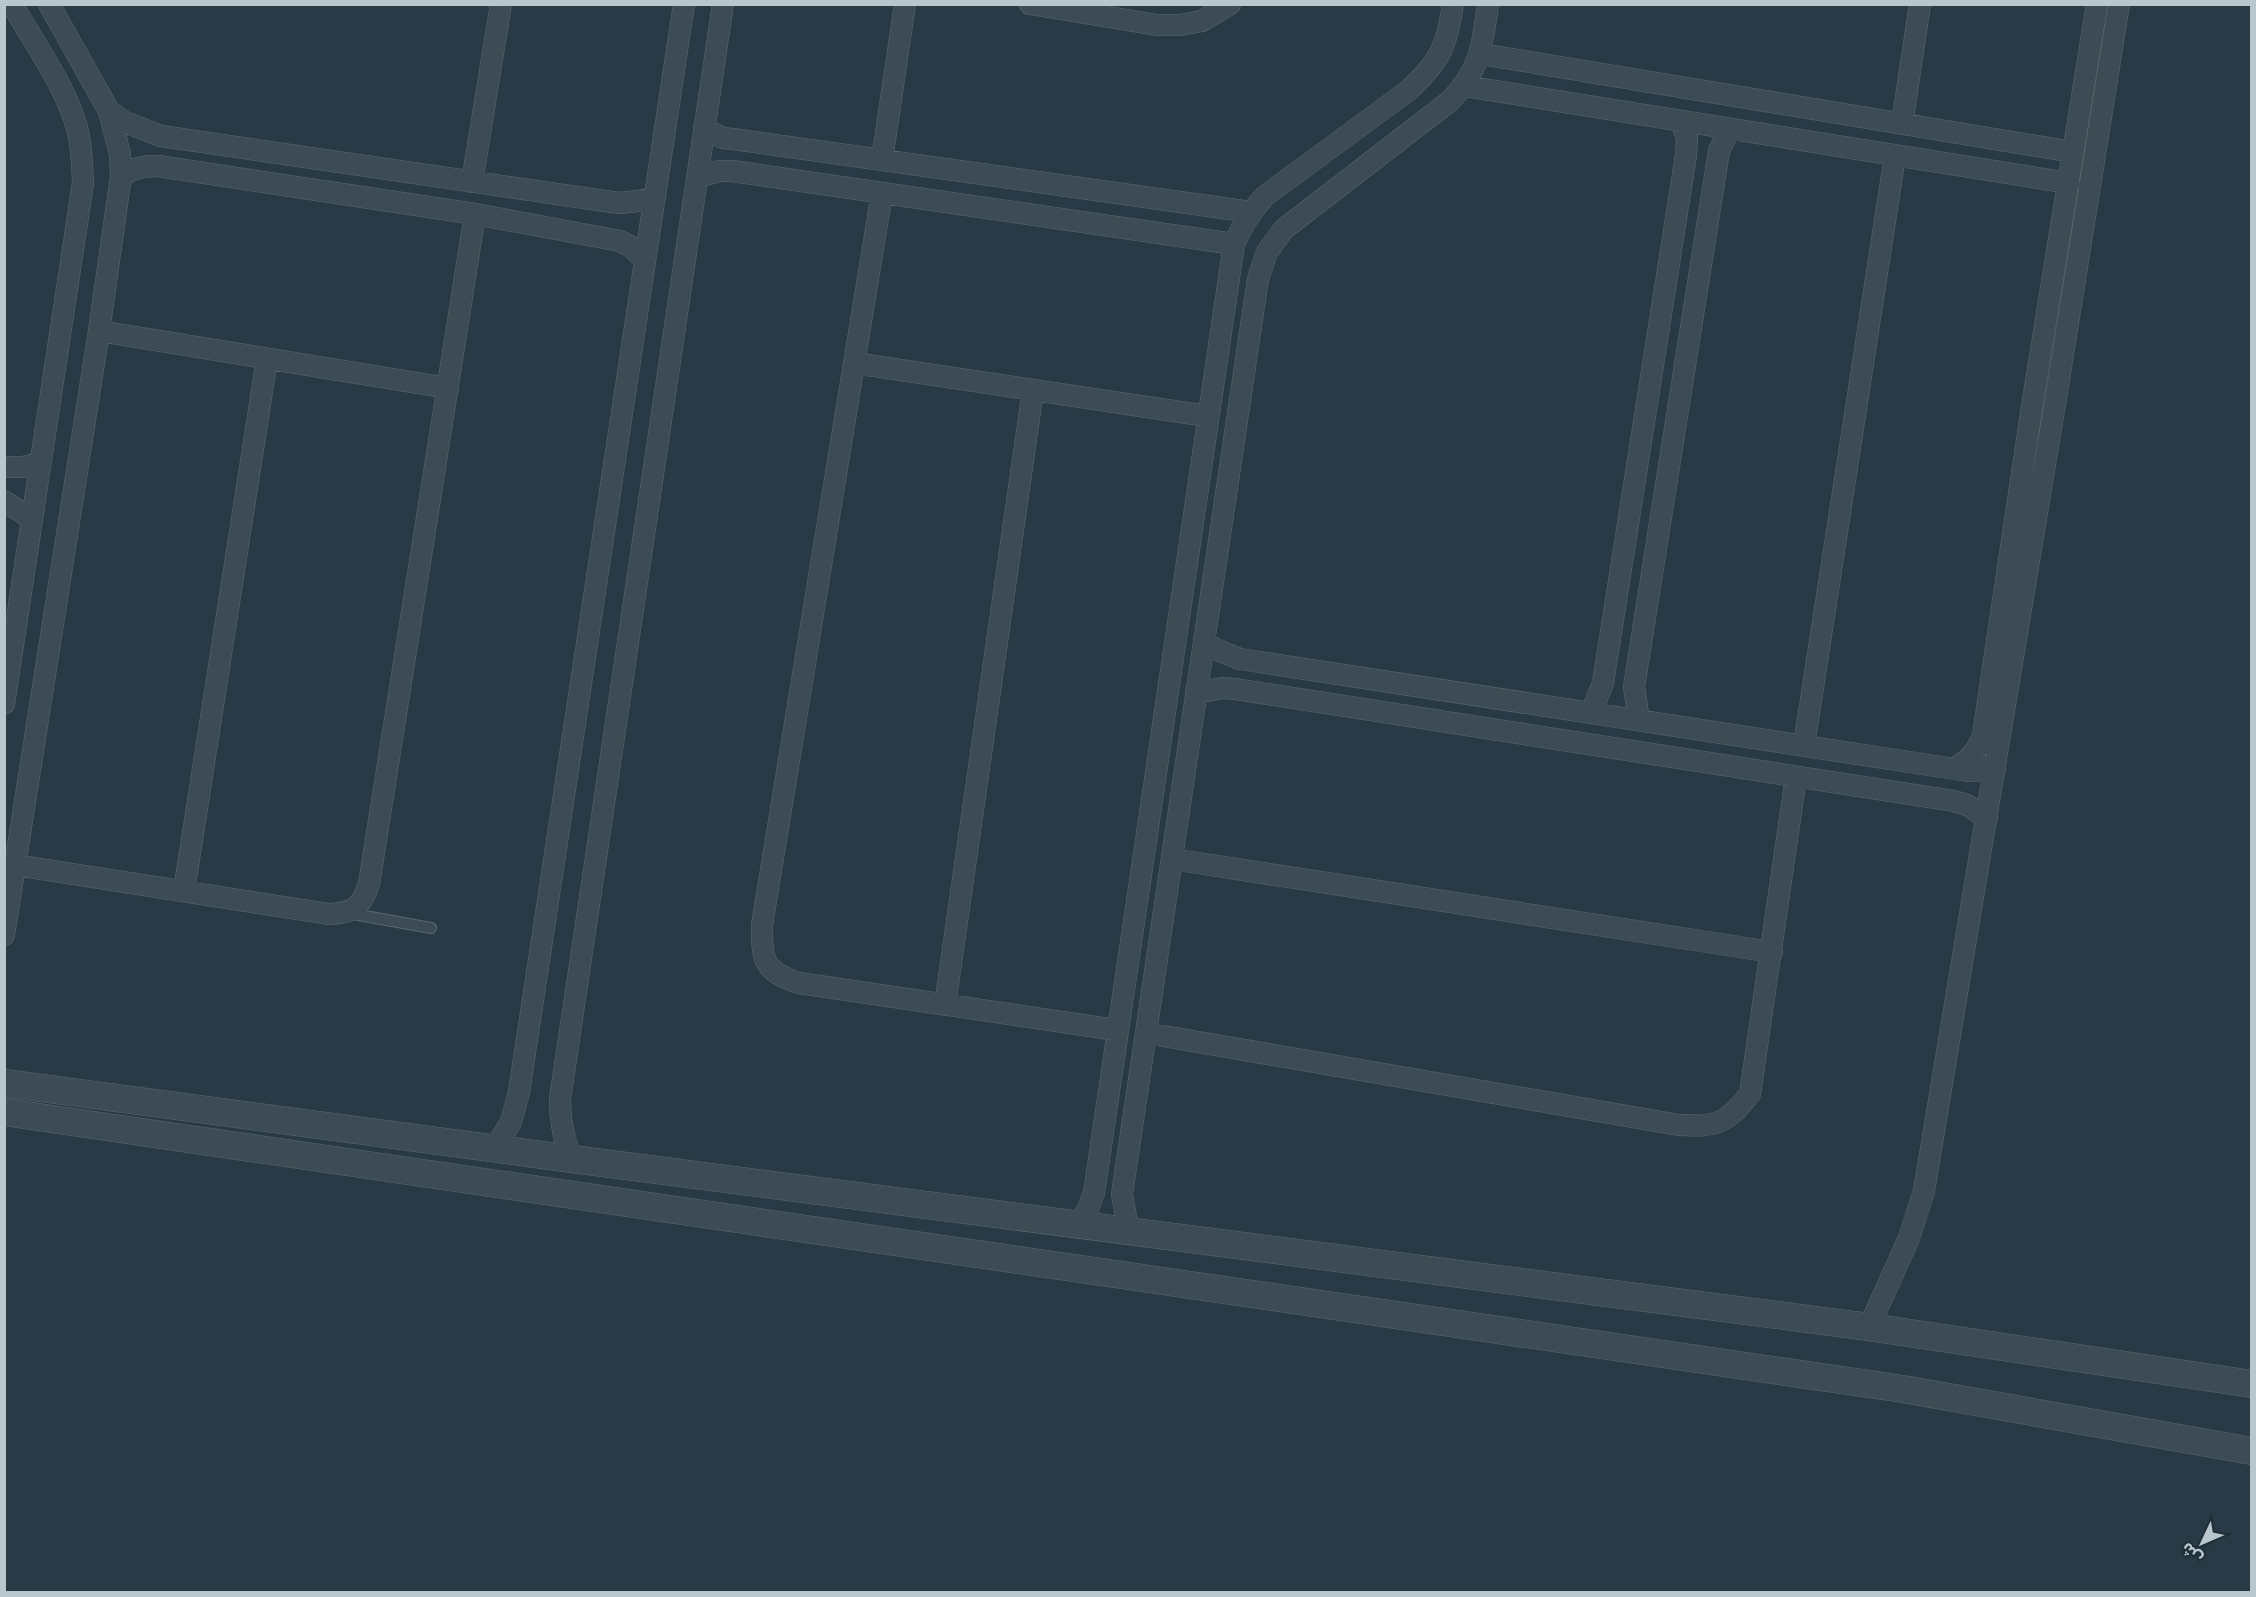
<svg xmlns="http://www.w3.org/2000/svg" width="2256" height="1597" font-family="Manrope,'Noto Sans Arabic',sans-serif">
  <style>
    .lines { fill: none; stroke-linecap: round; stroke-linejoin: round }
    .service-casing { stroke: #5a6971; stroke-width: 12 }
    .minor-casing { stroke: #5a6971; stroke-width: 22 }
    .tertiary-casing { stroke: #5a6971; stroke-width: 28 }
    .service { stroke: #3c4b54; stroke-width: 10 }
    .minor { stroke: #3c4b54; stroke-width: 21 }
    .tertiary { stroke: #3c4b54; stroke-width: 27 }
  </style>
  <rect width="100%" height="100%" fill="#273a45"/>
  <g class="lines">
    <g class="service-casing">
      <path id="service" d="M348 913 431 928"/>
    </g>
    <g class="minor-casing">
      <path id="minor" d="M1030 4 1157 25H1180L1202 21 1230 4
        M1481 54 2073 152
        M1464 86 2069 183
        M109 111 125 122 161 136 605 201 621 203 653 199
        M1902 124 1920 4
        M704 129 723 138 733 139 1251 212
        M882 160 905 4
        M121 176C133 168 143 166 158 166L475 214 620 241 631 247 644 259
        M697 177 720 171H732L1234 244
        M472 182 501 4
        M882 193 762 925C762 961 763 971 799 983L1117 1030
        M99 331 448 388
        M854 363 1207 416
        M4 467H23L40 463
        M4 501 32 519
        M1204 641 1215 649 1240 659 1968 771 1995 770
        M1196 693 1222 688 1235 689 1954 801 1967 805 1987 818
        M4 704 83 183C82 164 82 146 77 128 65 85 34 43 12 4
        M1591 713 1603 683 1686 155 1687 138 1681 121
        M1639 720 1634 687 1719 151 1729 129
        M1804 745 1895 156
        M1954 768C1969 761 1978 750 1983 735L2033 400 2097 4
        M1172 859 1772 952
        M15 865 329 914C354 913 361 908 369 884L475 214
        M184 891 267 359
        M4 935 99 331 121 176 120 154 109 111 49 4
        M945 1005 1033 390
        M1146 1033 1679 1125C1717 1127 1726 1124 1750 1094L1796 777
        M494 1149 511 1122 519 1092 684 4
        M572 1159C563 1139 560 1121 560 1099L723 4
        M1079 1223 1088 1209 1094 1193 1234 244C1242 225 1251 211 1265 196L1409 90C1440 61 1447 46 1453 4
        M1128 1229 1122 1194 1258 279 1267 252 1284 229 1450 101C1481 68 1482 47 1488 4
        M1869 1327 1909 1238 1924 1191 2055 404 2119 4"/>
    </g>
    <g class="tertiary-casing">
      <path id="tertiary" d="M4 1083 572 1159 1869 1327 2252 1384
        M4 1112 1903 1389 2252 1451"/>
    </g>
    <use href="#service" class="service"/>
    <use href="#minor" class="minor"/>
    <use href="#tertiary" class="tertiary"/>
  </g>
  <rect width="2256" height="1597" fill="none" stroke="#b9c6cd" stroke-width="12"/>
  <g transform="translate(2202 1543) rotate(226)" stroke="#20303a" stroke-width="4.5" paint-order="stroke">
  <path d="M0-4.5L10 22L0 15L-10 22Z" fill="#b9c6cd"/>
  <text y="-9" font-size="16" font-weight="bold" text-anchor="middle" fill="#b9c6cd">ش</text>
  </g>
</svg>
